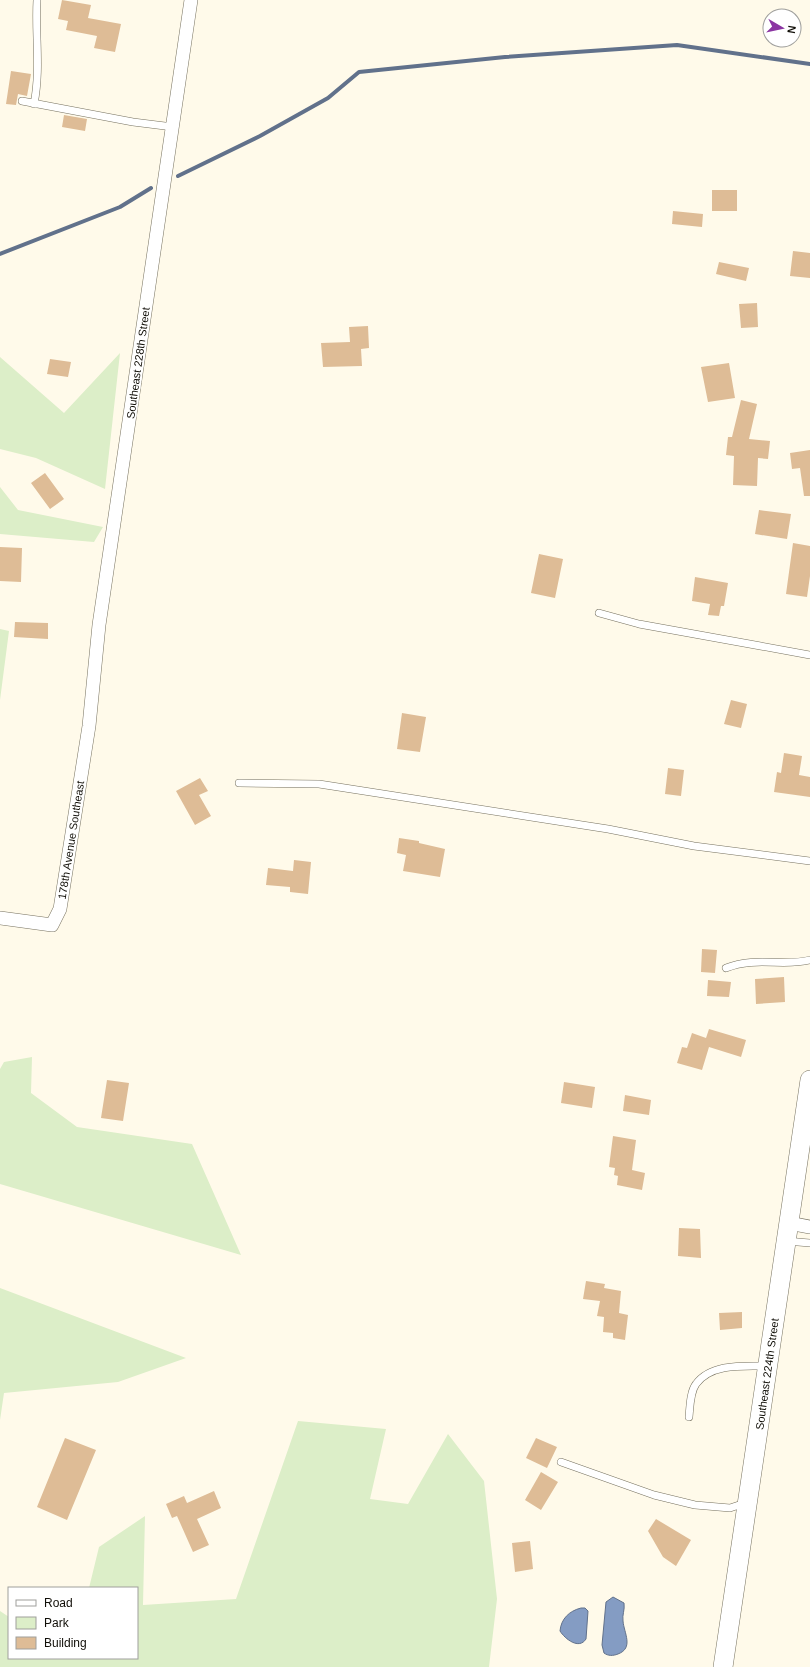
<svg xmlns="http://www.w3.org/2000/svg" width="810" height="1667" font-family="Arial,sans-serif">
  <style>
    .green { fill: #dceec8 }
    .water { fill: #849cc3; stroke: #61718b }
    .lines { fill: none; stroke-linecap: round; stroke-linejoin: round }
    .stream { stroke: #61718b; stroke-width: 4 }
    .building { fill: #debc96 }
    .lane-casing { stroke: #76715f; stroke-width: 8 }
    .street-casing { stroke: #76715f; stroke-width: 14 }
    .secondary-casing { stroke: #76715f; stroke-width: 20 }
    .lane { stroke: #fff; stroke-width: 7 }
    .street { stroke: #fff; stroke-width: 13 }
    .secondary { stroke: #fff; stroke-width: 19 }
    .labels { text-anchor: middle; dominant-baseline: central; stroke-width: 3.5; stroke-linejoin: round; paint-order: stroke }
    .street-label { font-size: 11px; fill: #100e07; stroke: #fff }
  </style>
  <rect width="100%" height="100%" fill="#fffaea"/>
  <path class="green" d="M120 353 105 489 36 458 0 449V357L64 413Z
    M0 487 18 510 103 527 94 542 0 534Z
    M0 629 9 631 0 700Z
    M32 1057 31 1093 77 1127 192 1144 241 1255 0 1184V1069L4 1062Z
    M0 1288 186 1358 118 1382 4 1393 0 1420Z
    M298 1421 386 1429 370 1499 408 1504 448 1434 484 1481 497 1599 489 1667H0V1611L9 1617V1658H137V1588H89L99 1547 145 1516 143 1605 236 1599Z"/>
  <path class="water" d="M613 1597 624 1603C625 1610 622 1615 623 1621 624 1633 634 1648 618 1654 613 1656 608 1656 604 1653L602 1645 606 1602Z
    M581 1608H585L588 1611 586 1639C579 1650 565 1639 560 1631 561 1619 569 1611 581 1608Z"/>
  <g class="lines">
    <path class="stream" d="M178 176 260 136 328 98 359 72 505 57 677 45 810 64
      M0 254 120 207 151 188"/>
  </g>
  <path class="building" d="M62 0 91 5 88 18 121 24 115 52 94 48 97 36 66 30 68 21 58 19Z
    M11 71 31 74 27 96 18 94 16 105 6 104Z
    M64 115 87 119 85 131 62 127Z
    M712 190H737V211H712Z
    M673 211 703 214 702 227 672 224Z
    M793 251 810 253V278L790 276Z
    M719 262 749 268 746 281 716 274Z
    M757 303 758 327 741 328 739 304Z
    M368 326 369 348 361 349 362 366 323 367 321 343 350 342 349 327Z
    M50 359 71 362 68 377 47 374Z
    M729 363 735 398 708 402 701 367Z
    M741 400 757 404 749 439 770 441 768 459 758 458 757 486 733 485 734 456 726 455 728 437H732Z
    M810 450V496H804L800 468 792 469 790 453Z
    M45 473 64 499 50 509 31 483Z
    M759 510 791 514 787 539 755 534Z
    M793 543 810 546V576L807 597 786 594Z
    M0 547 22 548 21 582 0 581Z
    M539 554 563 559 555 598 531 593Z
    M695 577 728 583 724 606H721L719 616 708 615 710 604 692 601Z
    M15 622 48 623V639L14 637Z
    M731 700 747 704 741 728 724 724Z
    M402 713 426 717 420 752 397 749Z
    M784 753 802 756 799 775 810 777V797L774 792 777 772 781 773Z
    M668 768 684 770 681 796 665 794Z
    M200 778 208 791 199 795 211 816 195 825 176 791Z
    M399 838 419 841V843L445 849 440 877 403 871 406 855 397 853Z
    M294 860 311 862 308 894 290 892V887L266 885 268 868 293 871Z
    M702 949 717 950 715 973 701 972Z
    M784 977 785 1002 756 1004 755 979Z
    M708 980 731 982 729 997 707 996Z
    M709 1029 746 1040 741 1057 709 1047 702 1070 677 1063 682 1047 687 1048 692 1033 706 1038Z
    M107 1080 129 1083 123 1121 101 1118Z
    M564 1082 595 1087 592 1108 561 1103Z
    M625 1095 651 1100 649 1115 623 1111Z
    M613 1136 636 1140 632 1170 645 1173 642 1190 617 1185 618 1176 614 1175 615 1168 609 1167Z
    M679 1228 700 1229 701 1258 678 1256Z
    M586 1281 605 1284 604 1288 621 1291 619 1313 628 1315 625 1340 613 1338V1333L603 1332 604 1317 597 1316 600 1301 583 1299Z
    M742 1312V1328L720 1330 719 1313Z
    M65 1438 96 1450 67 1520 37 1507Z
    M536 1438 557 1447 547 1468 526 1458Z
    M541 1472 558 1482 541 1510 525 1500Z
    M214 1491 221 1508 197 1519 209 1545 193 1552 177 1516 172 1518 166 1504 184 1496 187 1503Z
    M656 1519 691 1540 676 1566 663 1557 648 1531Z
    M530 1541 533 1569 515 1572 512 1543Z"/>
  <g class="lines">
    <g class="lane-casing">
      <path id="lane" d="M22 101 133 122 173 127
        M34 104C41 69 35 35 37 0
        M599 613 639 624 810 655
        M239 783 319 784 608 829 694 846 810 861
        M726 968C756 956 783 967 810 960
        M786 1241 810 1243
        M689 1417C690 1407 690 1392 696 1384 711 1363 744 1366 766 1366
        M561 1462 654 1495 695 1505 730 1508 745 1503"/>
    </g>
    <g class="street-casing">
      <path id="street" d="M0 918 52 925 60 909 89 726 99 625 191 0
        M789 1223 810 1227"/>
    </g>
    <g class="secondary-casing">
      <path id="secondary" d="M723 1667 810 1080"/>
    </g>
    <use href="#lane" class="lane"/>
    <use href="#street" class="street"/>
    <use href="#secondary" class="secondary"/>
  </g>
  <g class="labels">
    <g class="street-label">
      <text transform="translate(138 363) rotate(-82)">Southeast 228th Street</text>
      <text transform="translate(71 840) rotate(-81)">178th Avenue Southeast</text>
      <text transform="translate(767 1374) rotate(-82)">Southeast 224th Street</text>
    </g>
  </g>
  <rect x="8" y="1587" width="130" height="72" fill="#ffffff" stroke="#9f9f9c"/>
  <rect x="16" y="1600" width="20" height="6" fill="#ffffff" stroke="#9f9f9c"/>
  <text x="44" y="1607" font-size="12" fill="#100e07">Road</text>
  <rect x="16" y="1617" width="20" height="12" fill="#dceec8" stroke="#9f9f9c"/>
  <text x="44" y="1627" font-size="12" fill="#100e07">Park</text>
  <rect x="16" y="1637" width="20" height="12" fill="#debc96" stroke="#9f9f9c"/>
  <text x="44" y="1647" font-size="12" fill="#100e07">Building</text>
  <g transform="translate(782 28) rotate(99)"><circle r="19" fill="#ffffff" stroke="#9f9f9c"/>
  <path d="M0-3L7 15L0 10L-7 15Z" fill="#8b35a2"/>
  <text y="-6" font-size="11" font-weight="bold" text-anchor="middle" fill="#100e07">N</text>
  </g>
</svg>
